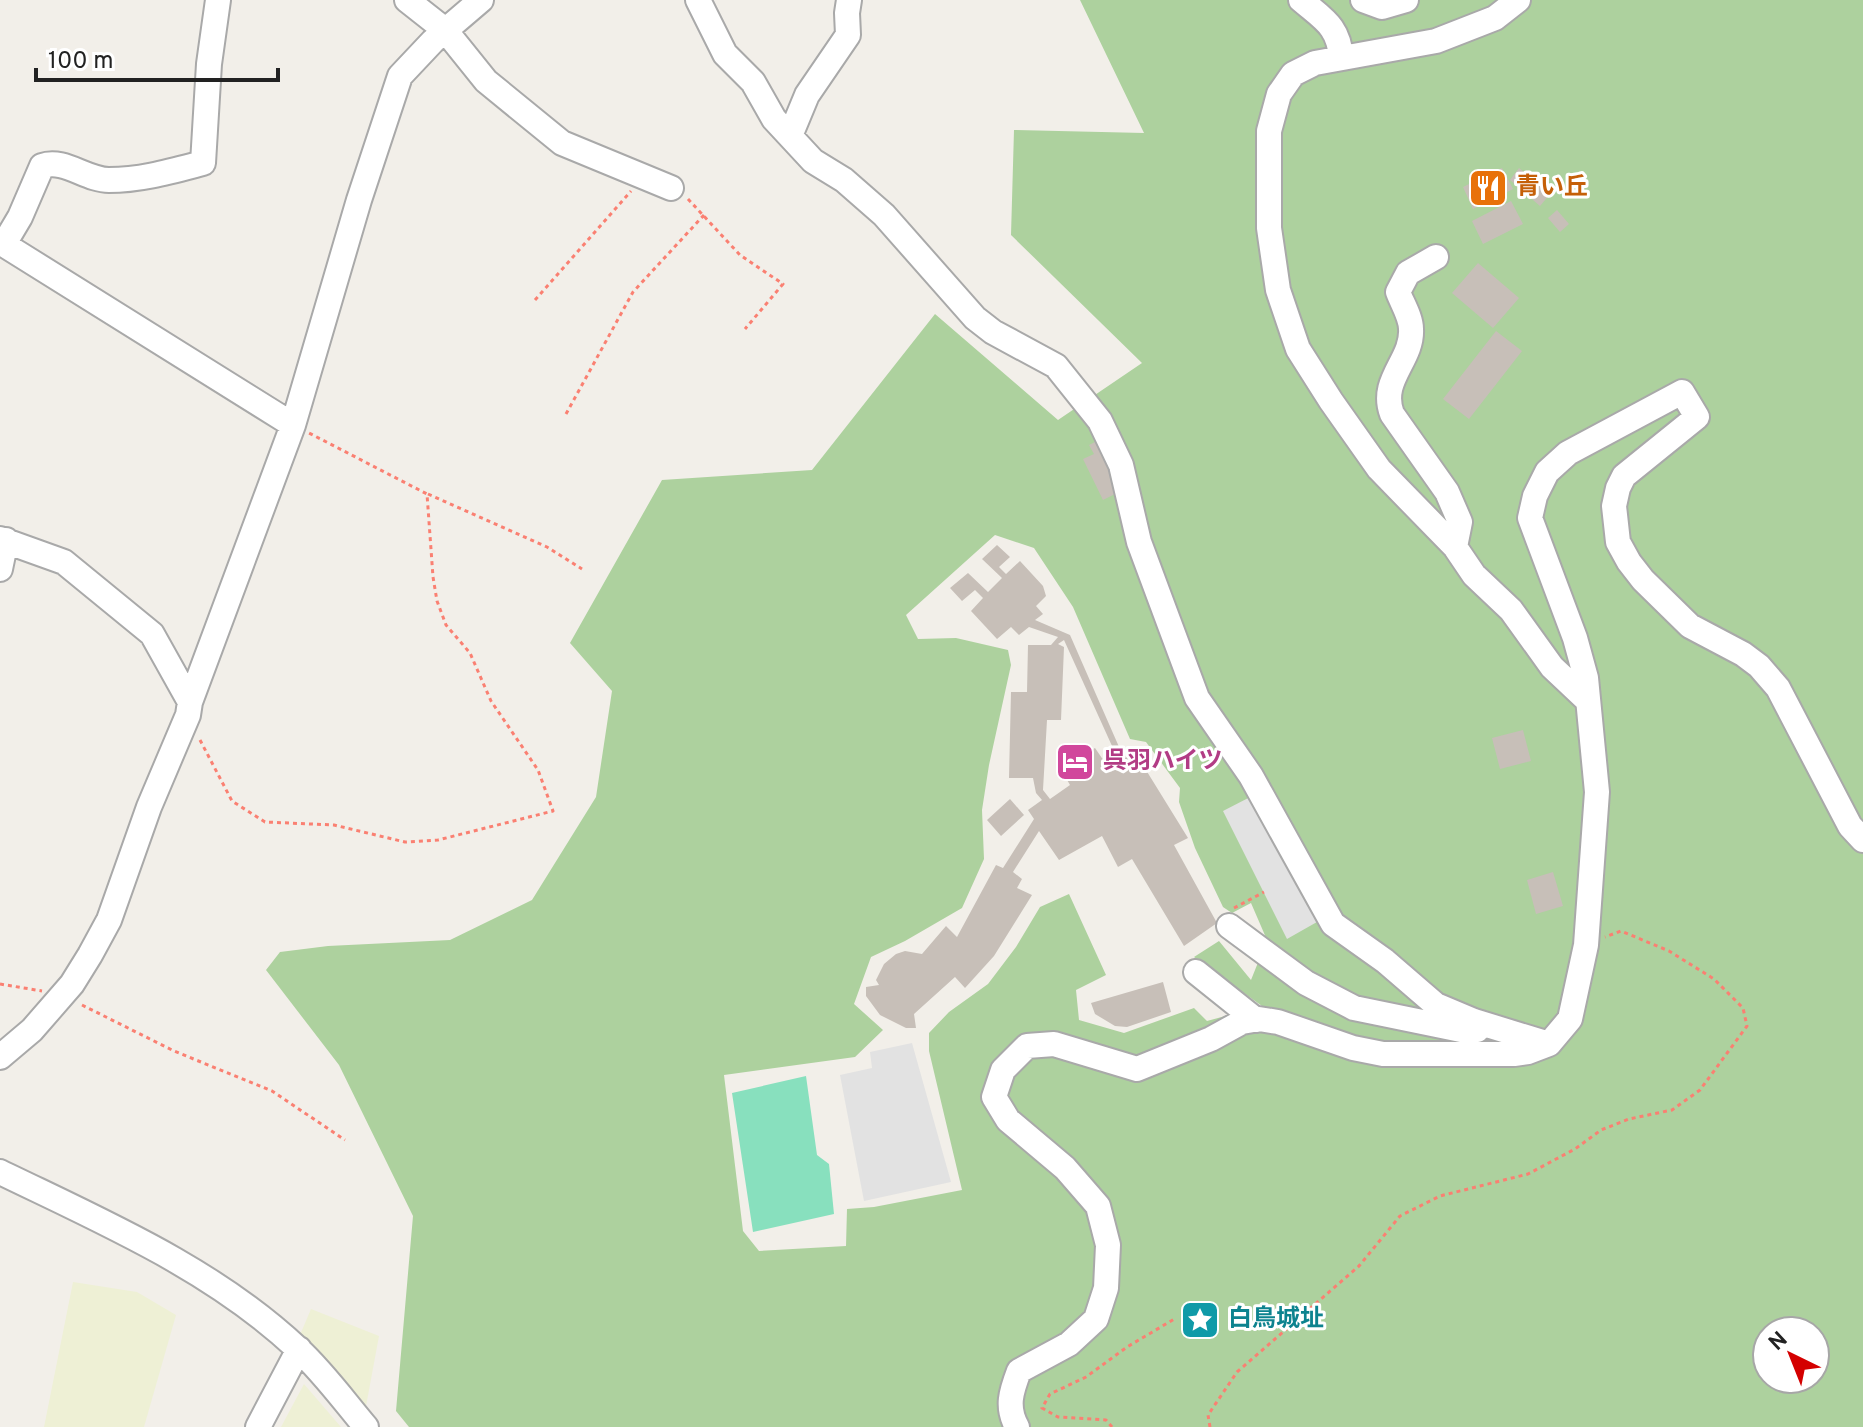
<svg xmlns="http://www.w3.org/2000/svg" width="1863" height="1427" font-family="Overpass,'Noto Sans JP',sans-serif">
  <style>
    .farmland { fill: #eef0d5 }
    .forest { fill: #add19e; fill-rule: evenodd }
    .pitch { fill: #88e0be }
    .parking { fill: #e2e2e2 }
    .building { fill: #c7bfb8; fill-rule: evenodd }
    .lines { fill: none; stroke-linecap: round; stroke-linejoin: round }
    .minor-casing { stroke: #a9a9a9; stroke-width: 28 }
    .path { stroke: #fa8072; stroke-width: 3; stroke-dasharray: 4 4; stroke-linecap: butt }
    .minor { stroke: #fff; stroke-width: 24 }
    .labels { text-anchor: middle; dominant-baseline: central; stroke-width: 6; stroke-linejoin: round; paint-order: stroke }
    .food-label { font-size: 24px; font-weight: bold; fill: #c56008; stroke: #fff; text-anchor: start }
    .hotel-label { font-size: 24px; font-weight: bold; fill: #b23c85; stroke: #fff; text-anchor: start }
    .culture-label { font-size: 24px; font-weight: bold; fill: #0d838f; stroke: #fff; text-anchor: start }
  </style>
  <rect width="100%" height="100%" fill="#f2efe9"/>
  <path class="farmland" d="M73 1282 137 1292 176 1315 144 1427H44Z
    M311 1309 379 1336 364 1417 297 1342Z
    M304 1384 341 1427H281Z"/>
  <path class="forest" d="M1080 0H1863V1427H409L396 1411 413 1216 339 1065 266 970 280 952 328 946 450 940 532 900 596 797 612 691 570 643 662 480 812 470 935 314 1058 420 1142 363 1011 235 1014 130 1144 133ZM995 535 1034 548 1073 607 1130 739 1146 742 1180 788 1179 802 1195 848 1223 907 1232 913 1251 903 1267 940 1251 980 1219 941 1194 957 1262 1006 1207 1021 1194 1008 1124 1033 1079 1020 1076 990 1106 975 1069 894 1040 907 1016 947 988 984 949 1012 929 1033V1051L962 1190 874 1207 847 1209 846 1246 759 1251 743 1231 724 1075 855 1057 883 1030 854 1004 871 957 905 941 962 908 984 859 982 810 989 765 1011 665 1008 650 956 638 918 639 906 615ZM1767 1331H1815V1379H1767Z"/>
  <path class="pitch" d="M806 1076 817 1155 829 1164 834 1214 753 1232 732 1093Z"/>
  <path class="parking" d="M1256 794 1324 918 1287 939 1223 811Z
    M912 1043 951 1182 864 1201 840 1075 872 1068 870 1052Z"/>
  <path class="building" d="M1502 168 1513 189 1473 209 1463 187Z
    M1519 168 1550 194 1540 206 1510 180Z
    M1511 201 1523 224 1483 244 1472 221Z
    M1557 210 1569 224 1560 232 1548 218Z
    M1478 263 1519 298 1493 328 1452 293Z
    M1496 331 1522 351 1469 419 1443 399Z
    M1097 441 1121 491 1103 500 1083 459 1094 454 1089 445Z
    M997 545 1010 557 999 567 1006 574 1020 561 1043 586 1046 596 1036 606 1043 614 1035 620 1070 635 1123 756 1133 749 1188 838 1174 845 1217 923 1184 946 1132 859 1118 867 1102 836 1059 860 1039 831 1013 872 1022 879 1017 888 1032 895 994 956 965 988 955 977 914 1014 916 1028H906L880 1015 866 996V987L879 985 876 980 884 964 896 954 905 951 922 954 946 926 957 937 996 865 1003 868 1034 819 1028 810 1042 800 1036 793 1033 778H1009L1011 692H1027L1028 645H1051L1058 637 1029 627 1019 635 1011 627 997 639 971 611 983 598 975 590 962 601 950 588 968 573 988 592 1002 578 982 559ZM1064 640 1117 757 1106 764 1095 748 1061 769 1070 785 1050 799 1043 790 1047 720H1061L1064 647 1058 644Z
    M1523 730 1531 761 1500 769 1492 738Z
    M1010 799 1024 815 1001 836 987 820Z
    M1553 872 1563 906 1536 914 1527 880Z
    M1163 982 1171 1012 1127 1027 1115 1026 1095 1014 1091 1003Z"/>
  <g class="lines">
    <g class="minor-casing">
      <path id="minor" d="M407 0 445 30 486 81 562 143 671 188
        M698 0 725 54 753 82 774 119 813 161 844 180 884 215 975 318 993 332 1056 366 1100 421 1121 465 1139 542 1197 698 1251 776 1333 924 1385 961 1436 1005 1474 1021 1549 1044
        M1301 0C1323 19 1339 26 1341 58
        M1363 0 1382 7 1406 0
        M1518 0 1495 18 1436 41 1315 63 1293 74 1279 94 1269 131V228L1278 290 1298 349 1331 401 1379 469 1455 547 1474 575 1511 610 1552 667 1587 700
        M790 136 807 95 848 35 847 13 849 0
        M0 242 293 425
        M4 244 20 217 42 166C64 158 86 180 109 180 141 180 172 171 203 163L209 64 218 0
        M1436 257 1408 273 1398 292C1402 303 1411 317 1411 329 1413 360 1379 380 1392 414L1447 492 1460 522 1455 547
        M0 539 64 562 152 634 190 702
        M0 569 6 540
        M1229 926 1306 983 1354 1008 1466 1031 1477 1030
        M1196 972 1256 1020
        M0 1057 32 1030 72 984 90 955 109 920 149 807 188 715 190 702 293 425 359 200 400 76 433 41 481 0
        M0 1172C103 1222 213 1269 298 1349 323 1372 344 1401 366 1427
        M258 1427 299 1349
        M1017 1427C1006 1407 1011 1392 1019 1371L1069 1344 1096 1319 1106 1288 1108 1245 1098 1206 1065 1168 1008 1120 994 1097 1003 1070 1027 1046 1054 1044 1137 1069 1211 1039 1242 1022 1259 1019 1278 1022 1353 1048 1383 1054H1514L1528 1052 1549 1044 1570 1019 1586 945 1597 792 1586 678 1575 638 1530 518 1535 496 1547 472 1568 453 1682 392 1697 417 1624 476 1618 488 1614 506 1618 542 1629 562 1643 580 1690 626 1743 654 1759 666 1778 688 1850 826 1863 840"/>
    </g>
    <path class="path" d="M688 199 740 255 783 284 745 329
      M535 300 631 191
      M566 414 633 292 704 215
      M428 494 547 547 582 569
      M200 740 232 801 265 822 334 825 405 842 438 840 553 811 538 770 491 701 470 653 446 625 437 601 433 577 427 494 309 433
      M1234 908 1264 892
      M0 984 42 991
      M82 1005 174 1051 272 1091 345 1140
      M1112 1427 1106 1420 1058 1417 1042 1408 1050 1394 1086 1377 1127 1347 1176 1318
      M1210 1427 1208 1415 1237 1372 1359 1266 1400 1216 1440 1196 1528 1174 1575 1149 1601 1130 1629 1119 1672 1110 1700 1090 1747 1026 1743 1008 1714 979 1669 951 1621 931 1605 937"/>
    <use href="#minor" class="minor"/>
  </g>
  <defs>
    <g id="restaurant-square" transform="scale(2)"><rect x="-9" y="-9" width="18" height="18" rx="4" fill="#e8710a" stroke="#fff"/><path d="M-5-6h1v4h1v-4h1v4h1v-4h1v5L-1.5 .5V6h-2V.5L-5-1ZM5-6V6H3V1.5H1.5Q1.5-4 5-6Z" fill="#fff"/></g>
    <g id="hotel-square" transform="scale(2)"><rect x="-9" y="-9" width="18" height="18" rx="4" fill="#d1479c" stroke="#fff"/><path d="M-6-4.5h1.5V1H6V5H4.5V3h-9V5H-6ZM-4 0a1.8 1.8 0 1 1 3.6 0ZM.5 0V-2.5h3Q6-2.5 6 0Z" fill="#fff"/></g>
    <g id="sight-square" transform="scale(2)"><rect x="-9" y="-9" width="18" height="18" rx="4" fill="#0f9aa8" stroke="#fff"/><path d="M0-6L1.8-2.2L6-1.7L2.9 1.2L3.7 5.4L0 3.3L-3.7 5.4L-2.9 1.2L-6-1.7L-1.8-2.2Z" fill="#fff"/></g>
  </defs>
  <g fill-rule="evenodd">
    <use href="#restaurant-square" x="1488" y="188"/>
    <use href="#hotel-square" x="1075" y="762"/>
    <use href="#sight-square" x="1200" y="1320"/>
  </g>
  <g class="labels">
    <g class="food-label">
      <text x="1516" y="188">青い丘</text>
    </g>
    <g class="hotel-label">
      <text x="1103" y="762">呉羽ハイツ</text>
    </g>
    <g class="culture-label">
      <text x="1228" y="1320">白鳥城址</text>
    </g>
  </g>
  <g transform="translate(1791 1355) rotate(317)"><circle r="38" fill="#ffffff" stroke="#a7a7a7" stroke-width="2"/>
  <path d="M0-6L14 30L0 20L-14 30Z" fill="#d40000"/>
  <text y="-12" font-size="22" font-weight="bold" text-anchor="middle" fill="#222222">N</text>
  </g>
  <path d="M36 68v12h242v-12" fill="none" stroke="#222222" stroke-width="4"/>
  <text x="48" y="68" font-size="24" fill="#222222" stroke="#ffffff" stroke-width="6" paint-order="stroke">100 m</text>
</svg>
